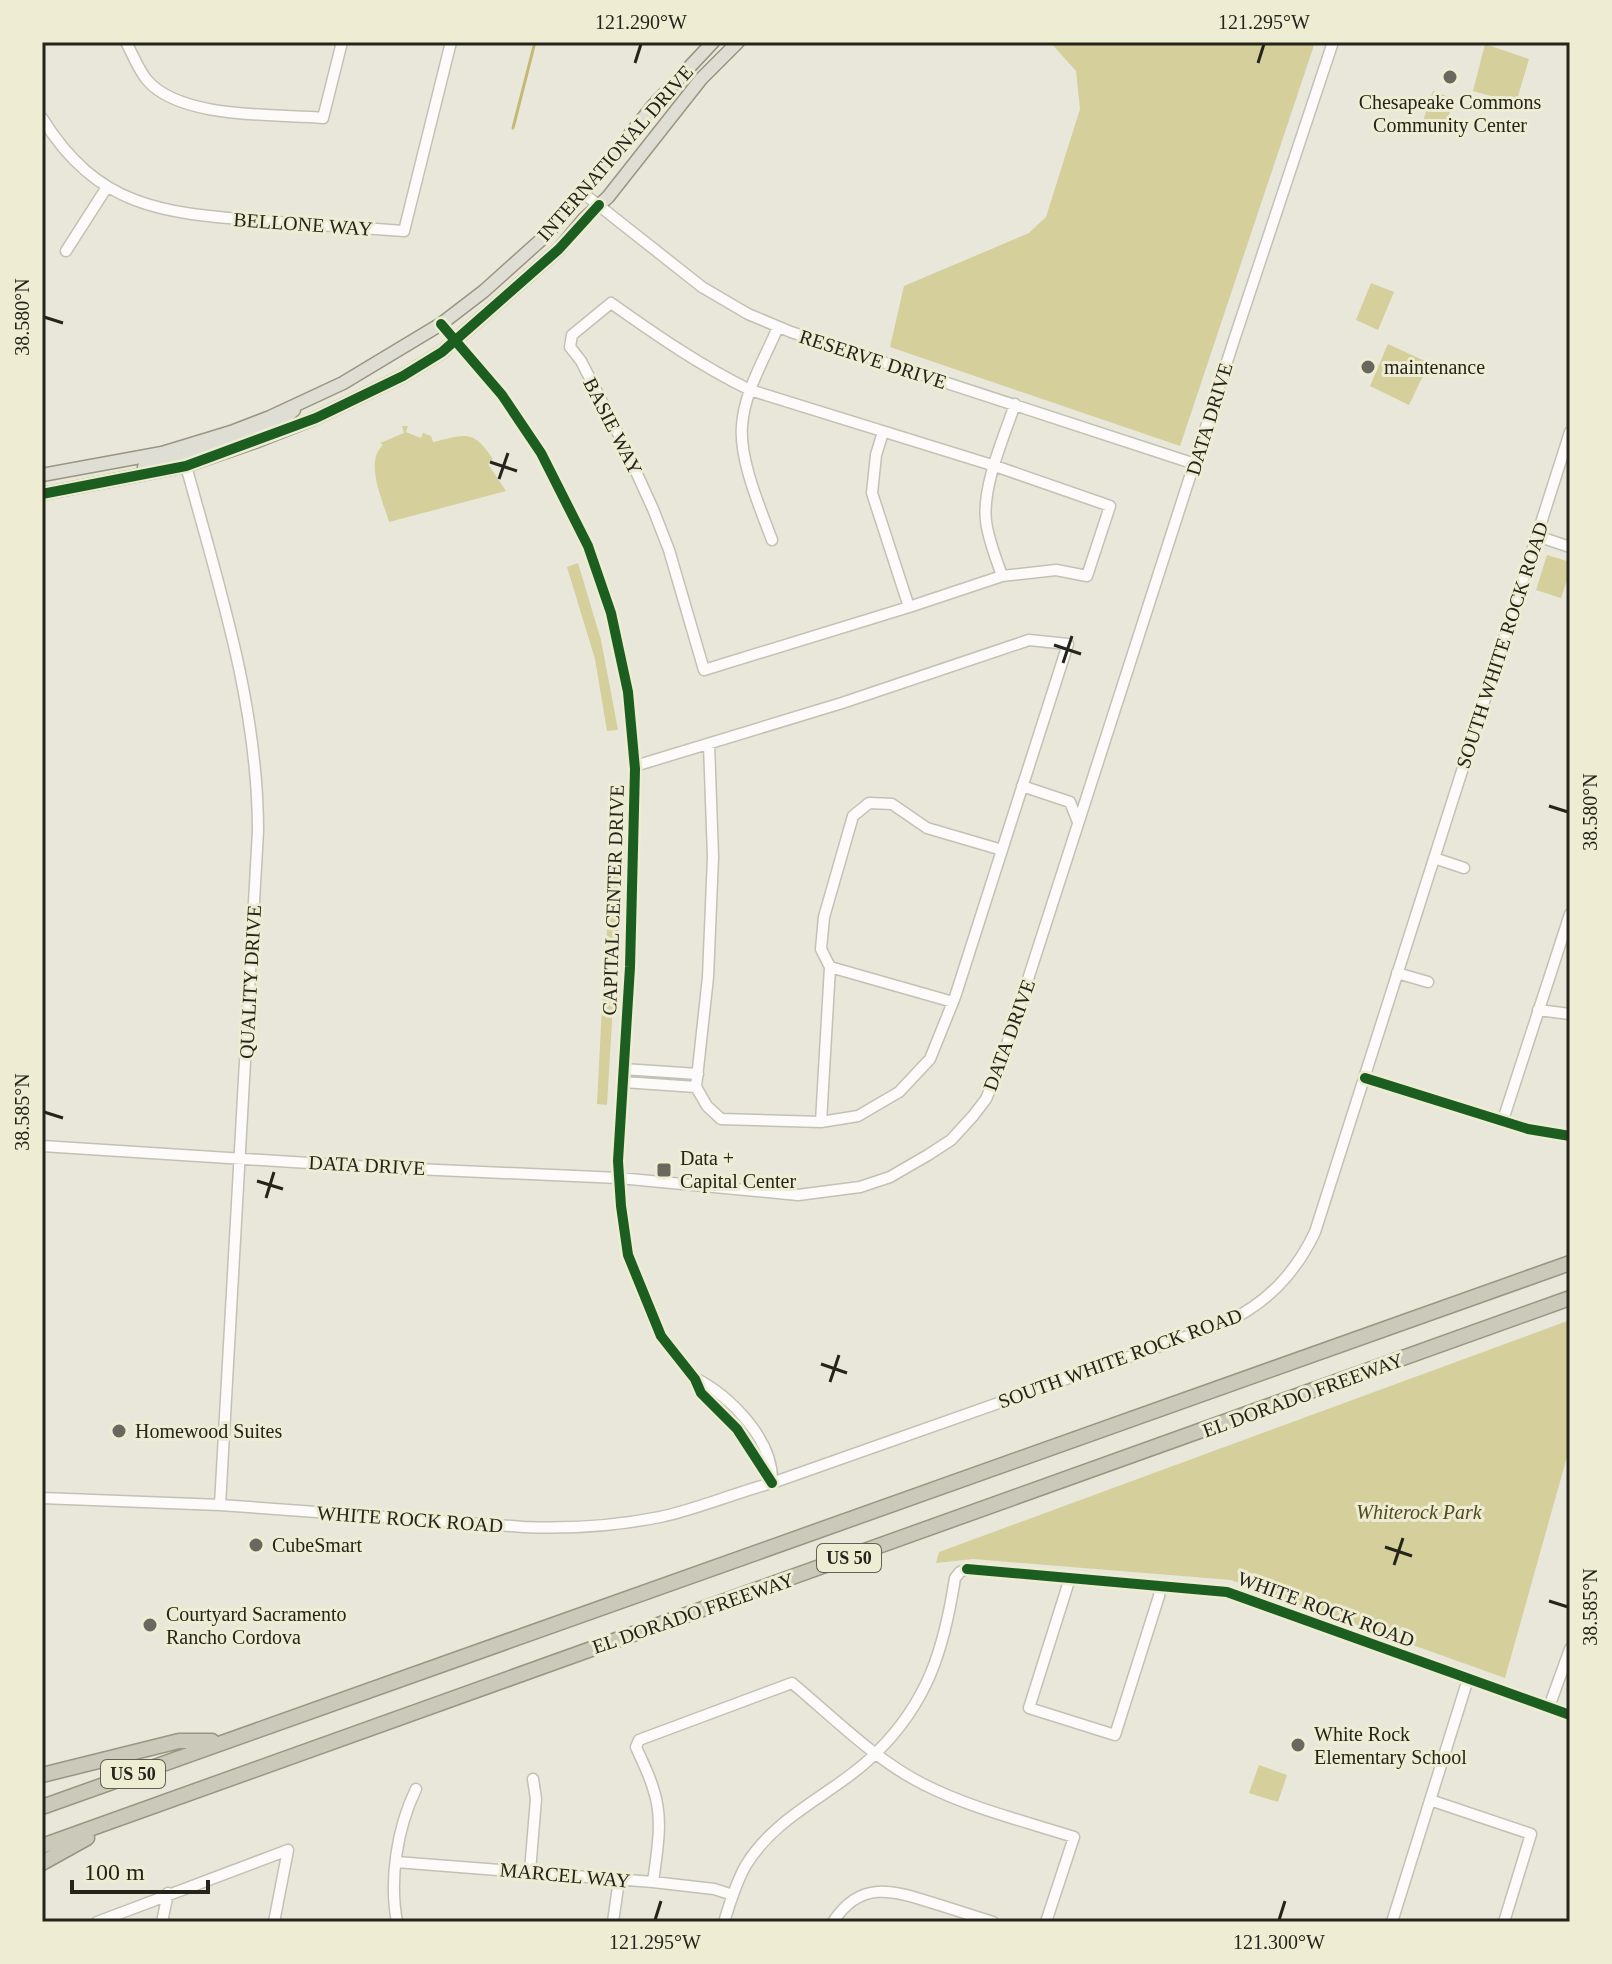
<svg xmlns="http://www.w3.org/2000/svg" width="1612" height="1964" font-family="'Times New Roman',serif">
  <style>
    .green { fill: #d5cf9c }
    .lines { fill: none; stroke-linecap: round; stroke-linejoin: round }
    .stream { stroke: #c3ba71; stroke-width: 3 }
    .minor-casing { stroke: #c2c1b6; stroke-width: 13 }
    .major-casing { stroke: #989680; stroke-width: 15 }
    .highway-casing { stroke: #989680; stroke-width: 17 }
    .minor { stroke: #fcfbf9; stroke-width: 10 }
    .major { stroke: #dfded4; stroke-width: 12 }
    .highway { stroke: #cbc9ba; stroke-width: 14 }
    .cycleway-casing { stroke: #eeecd3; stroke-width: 15 }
    .cycleway { stroke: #1b5e20; stroke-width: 10 }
    .ticks { fill: none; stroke: #25241b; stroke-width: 3 }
    .poi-dot { fill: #69685e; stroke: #eeecd3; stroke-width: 3 }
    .labels { text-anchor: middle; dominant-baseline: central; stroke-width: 6; stroke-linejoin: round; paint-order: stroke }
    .shield { fill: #eeecd3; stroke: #616052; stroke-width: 2 }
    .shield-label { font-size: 18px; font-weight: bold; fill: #25241b }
    .poi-label { font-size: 20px; fill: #25241b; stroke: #eeecd3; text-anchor: start }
    .street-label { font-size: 20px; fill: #25241b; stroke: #eeecd3 }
    .park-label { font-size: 20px; font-style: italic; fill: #4f4a21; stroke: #eeecd3 }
    .neatline { fill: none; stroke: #25241b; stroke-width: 3 }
    .ticks-label { font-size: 20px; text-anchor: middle; fill: #25241b }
  </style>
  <rect width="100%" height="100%" fill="#e8e7d9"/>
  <path class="green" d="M1050 42H1315L1180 446 890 347 904 286 1029 233 1046 217 1080 109 1076 71Z
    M1485 44 1529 59 1516 103 1473 91Z
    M1433 91 1454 99 1443 133 1437 135 1425 132 1422 124Z
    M1371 283 1394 292 1378 330 1356 320Z
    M1388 344 1429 363 1409 405 1370 386Z
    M402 426H408L406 432 421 438 423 433 431 436 433 442C467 434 473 429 493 459L488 464 506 491 389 522C383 500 364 462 383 445L380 443 404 433Z
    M1547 555 1570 562V571L1561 598 1536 590Z
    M578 563 601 640 618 730 607 731 595 659 567 567Z
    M610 875 621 876 617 950 606 949Z
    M603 987 614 988 607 1105 597 1104Z
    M1570 1320V1446L1505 1678 1231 1580 973 1559 936 1563 939 1552Z
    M1259 1765 1287 1775 1278 1802 1249 1793Z"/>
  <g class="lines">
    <path class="stream" d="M513 128 535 42"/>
    <g class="minor-casing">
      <path id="minor" d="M126 42C133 55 138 69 147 80 180 119 273 114 323 118L342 42
        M42 118C99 210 166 213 263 221 310 224 357 228 404 231L451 42
        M583 193 702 287 748 314 791 332 1195 464
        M66 251 107 187
        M611 303C656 335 701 366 750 390L995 466 1110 506 1087 576 1056 570 1002 576 909 607 704 670 669 550 653 509 622 441 581 361 570 347 572 335Z
        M441 324 502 395 541 453 588 546 611 613 628 692 635 769 630 967 618 1161 621 1206 628 1255 661 1336 695 1379 701 1393 737 1429 772 1483
        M883 432 876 455 872 493 909 607
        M186 466C219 586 258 706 258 831L220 1505
        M1537 536 1570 547
        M772 540C760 508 739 459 742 426 744 392 765 358 778 327
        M1002 576C996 558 988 539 986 521 982 486 1004 437 1015 404
        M635 766 842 703 1029 640 1068 644 955 997 930 1059 899 1092 858 1116 821 1122 721 1119 707 1106 696 1087 708 977 713 857 709 744
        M1022 786 1070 802 1078 822
        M1434 858 1464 868
        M830 967 821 949 824 917 853 816 869 803 892 804 927 828 1002 850
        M1397 973 1428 982
        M1538 1010 1570 1014
        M623 1069 698 1074
        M1365 1078 1528 1129 1570 1136
        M623 1082 696 1087
        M1503 1120 1570 914
        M821 1122 830 967 953 1002
        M42 1146 371 1167 619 1178 798 1195 860 1187 890 1177 928 1155 951 1140 973 1116 986 1099 1000 1066 1234 340 1333 42
        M695 1378C730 1396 773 1439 772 1481
        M42 1498 220 1505 524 1527C569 1529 615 1526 660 1517 698 1509 734 1493 772 1483L1225 1323C1267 1303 1295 1274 1315 1232L1570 432
        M1070 1578 1029 1708 1115 1735 1159 1596 1160 1586
        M1549 1707 1570 1649
        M1430 1800 1531 1834 1504 1922
        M396 1862 653 1882 714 1889 733 1895
        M530 1871 536 1799 533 1779
        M653 1882C657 1851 664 1819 653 1788 649 1774 642 1761 636 1747L639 1740 792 1683C834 1718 874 1759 923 1784 970 1808 1024 1821 1074 1837L1046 1922
        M97 1922 288 1850
        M162 1922 168 1893
        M274 1922 288 1850
        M397 1922C389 1880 397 1828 416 1789
        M613 1922 619 1880
        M724 1922C730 1903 736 1882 746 1865 777 1814 835 1794 876 1753 928 1702 944 1649 955 1578L960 1572 967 1569 1227 1592 1570 1715
        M833 1922C860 1880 892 1890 933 1903 953 1909 973 1916 993 1922
        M1392 1922 1468 1679"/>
    </g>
    <g class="major-casing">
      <path id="major" d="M186 466 185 459 189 455 277 425 294 410
        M144 467 173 459 176 456 174 450
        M42 475 162 453 231 432 270 417 343 383 441 324 484 291 543 238 583 193 652 107 713 42
        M42 494 186 466 255 442 316 418 403 376 442 352 559 249 584 219 608 197 701 79 738 42"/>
    </g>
    <g class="highway-casing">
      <path id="highway" d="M42 1775 179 1741H212
        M42 1807 1570 1263
        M42 1846 1570 1298
        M42 1863 87 1838"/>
    </g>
    <use href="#minor" class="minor"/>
    <use href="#major" class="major"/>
    <use href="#highway" class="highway"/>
    <g class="cycleway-casing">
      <path id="cycleway" d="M441 324 502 395 541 453 588 546 611 613 628 692 635 769 630 967 618 1161 621 1206 628 1255 661 1336 695 1379 701 1393 737 1429 772 1483
        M42 494 186 466 316 418 403 376 442 352 559 249 599 205
        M1365 1078 1528 1129 1570 1136
        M967 1569 1227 1592 1570 1715"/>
    </g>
    <use href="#cycleway" class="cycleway"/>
  </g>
  <path class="ticks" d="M635 63 641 44M1258 63 1264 44M44 317 63 323M490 462 517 471M499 479 508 453M1054 645 1081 654M1063 663 1072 636M1549 806 1568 812M44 1112 63 1118M257 1181 283 1189M266 1198 274 1172M821 1364 847 1373M830 1382 839 1355M1385 1547 1412 1556M1394 1565 1403 1538M1549 1601 1568 1607M655 1920 661 1901M1279 1920 1285 1901"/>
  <g class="poi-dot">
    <circle cx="1450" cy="77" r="8"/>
    <circle cx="1368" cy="367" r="8"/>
    <rect x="656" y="1162" width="16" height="16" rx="4"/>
    <circle cx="119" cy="1431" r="8"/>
    <circle cx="256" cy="1545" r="8"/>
    <circle cx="150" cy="1625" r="8"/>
    <circle cx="1298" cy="1745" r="8"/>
  </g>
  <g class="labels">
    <g class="shield">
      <rect x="817" y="1544" width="64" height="28" rx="6"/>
      <rect x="101" y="1760" width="64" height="28" rx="6"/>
    </g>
    <g class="shield-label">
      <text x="849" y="1558">US 50</text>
      <text x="133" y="1774">US 50</text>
    </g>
    <g class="poi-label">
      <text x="1450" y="102" text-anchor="middle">Chesapeake Commons<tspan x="1450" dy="23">Community Center</tspan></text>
      <text x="1384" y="367">maintenance</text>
      <text x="680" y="1158">Data +<tspan x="680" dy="23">Capital Center</tspan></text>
      <text x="135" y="1431">Homewood Suites</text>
      <text x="272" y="1545">CubeSmart</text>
      <text x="166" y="1614">Courtyard Sacramento<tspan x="166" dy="23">Rancho Cordova</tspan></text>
      <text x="1314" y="1734">White Rock<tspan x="1314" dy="23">Elementary School</tspan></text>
    </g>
    <g class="street-label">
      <text transform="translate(615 153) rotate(-49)">INTERNATIONAL DRIVE</text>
      <text transform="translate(303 224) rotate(4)">BELLONE WAY</text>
      <text transform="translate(873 359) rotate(18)">RESERVE DRIVE</text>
      <text transform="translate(1209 419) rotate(-73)">DATA DRIVE</text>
      <text transform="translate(613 426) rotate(63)">BASIE WAY</text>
      <text transform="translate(1502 645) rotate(-72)">SOUTH WHITE ROCK ROAD</text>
      <text transform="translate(613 900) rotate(-88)">CAPITAL CENTER DRIVE</text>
      <text transform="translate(250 982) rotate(-87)">QUALITY DRIVE</text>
      <text transform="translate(1009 1035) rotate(-70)">DATA DRIVE</text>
      <text transform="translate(367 1165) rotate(3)">DATA DRIVE</text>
      <text transform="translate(1120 1358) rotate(-20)">SOUTH WHITE ROCK ROAD</text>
      <text transform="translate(1303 1395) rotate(-20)">EL DORADO FREEWAY</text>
      <text transform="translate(410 1519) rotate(4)">WHITE ROCK ROAD</text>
      <text transform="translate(1326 1609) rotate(20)">WHITE ROCK ROAD</text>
      <text transform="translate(693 1613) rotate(-19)">EL DORADO FREEWAY</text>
      <text transform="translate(565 1875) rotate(5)">MARCEL WAY</text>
    </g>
    <g class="park-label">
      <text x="1419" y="1512">Whiterock Park</text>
    </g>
  </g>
  <rect width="1612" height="1964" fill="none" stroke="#eeecd3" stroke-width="88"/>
  <path d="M72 1880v12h136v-12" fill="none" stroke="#25241b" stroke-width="4"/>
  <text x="84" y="1880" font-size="24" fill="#25241b" stroke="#eeecd3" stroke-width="6" paint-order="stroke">100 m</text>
  <rect x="44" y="44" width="1524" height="1876" class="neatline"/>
  <g class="ticks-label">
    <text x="641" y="29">121.290°W</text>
    <text x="1264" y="29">121.295°W</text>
    <text transform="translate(22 317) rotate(-90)" y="7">38.580°N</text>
    <text transform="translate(1590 812) rotate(-90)" y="7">38.580°N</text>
    <text transform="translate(22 1112) rotate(-90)" y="7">38.585°N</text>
    <text transform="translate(1590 1607) rotate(-90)" y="7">38.585°N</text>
    <text x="655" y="1949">121.295°W</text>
    <text x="1279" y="1949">121.300°W</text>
  </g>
</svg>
